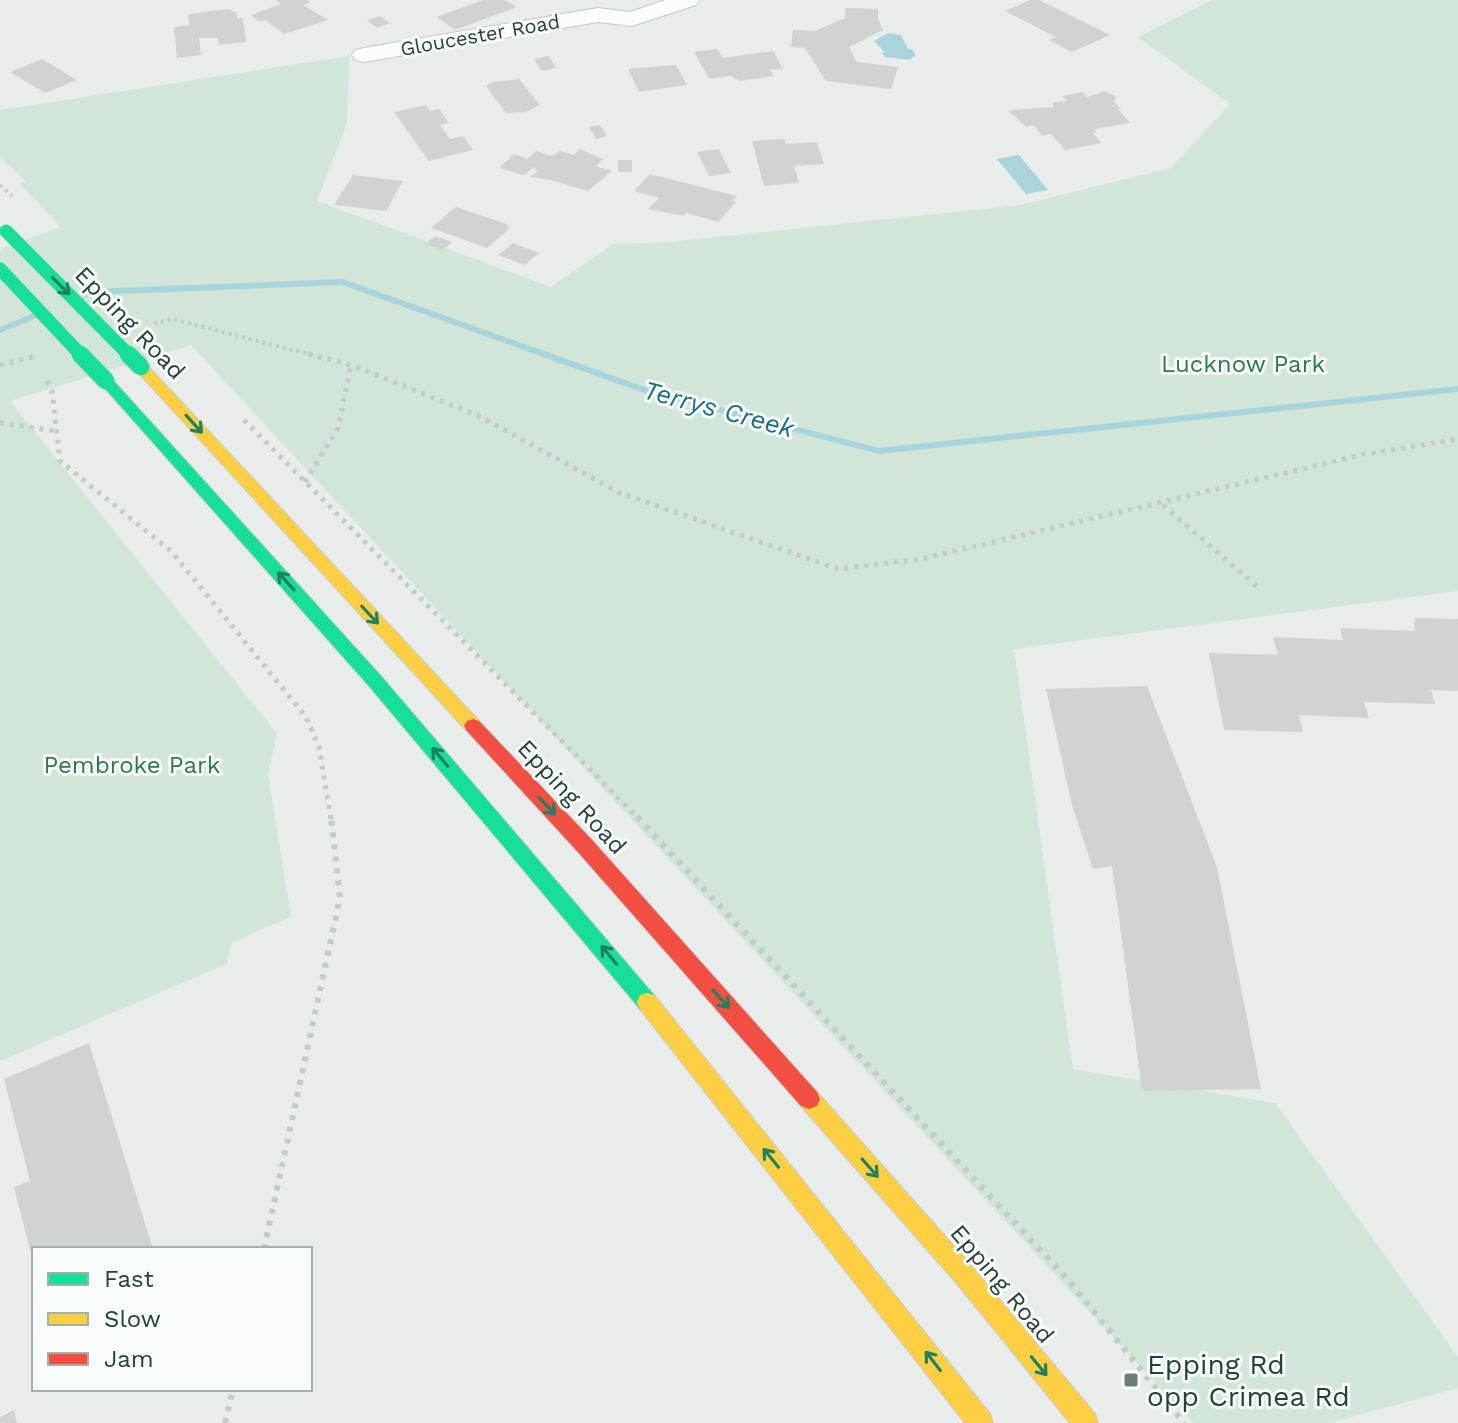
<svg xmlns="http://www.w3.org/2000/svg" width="1458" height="1423" font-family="'Work Sans',sans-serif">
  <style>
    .green { fill: #d1e6d8 }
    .water { fill: #a9d4db }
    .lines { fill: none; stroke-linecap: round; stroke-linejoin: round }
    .stream { fill: #a9d4db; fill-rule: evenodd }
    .building { fill: #cfd4d2 }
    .street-casing { stroke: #c5cac8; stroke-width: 2 }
    .fast-casing { stroke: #c3ccc9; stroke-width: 2 }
    .slow-casing { stroke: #c3ccc9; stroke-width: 2 }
    .jam-casing { stroke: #c3ccc9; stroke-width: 2 }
    .path-far2 { stroke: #c3ccca; stroke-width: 4; stroke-dasharray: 3 4; stroke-linecap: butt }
    .path-far1 { stroke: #c3ccca; stroke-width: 5; stroke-dasharray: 4 6; stroke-linecap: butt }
    .path { stroke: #c3ccca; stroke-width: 6; stroke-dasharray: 5 7; stroke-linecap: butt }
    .street { fill: #fcfcfc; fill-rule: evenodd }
    .fast { fill: #16e098; fill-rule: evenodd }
    .slow { fill: #ffcf43; fill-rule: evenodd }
    .jam { fill: #f24e42; fill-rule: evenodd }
    .fast-bridge-far1-casing { stroke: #c3ccc9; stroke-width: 14; stroke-linecap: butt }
    .fast-bridge-casing { stroke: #c3ccc9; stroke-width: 19; stroke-linecap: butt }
    .fast-bridge-far1 { stroke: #16e098; stroke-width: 13 }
    .fast-bridge { stroke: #16e098; stroke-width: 17 }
    .oneway { stroke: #1e8160 }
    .poi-dot { fill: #697e78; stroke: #f7fbf9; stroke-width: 3 }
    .labels { text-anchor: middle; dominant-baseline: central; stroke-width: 6; stroke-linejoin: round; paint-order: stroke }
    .far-street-label { font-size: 20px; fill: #24423a; stroke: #f7fbf9 }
    .street-label { font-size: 24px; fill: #24423a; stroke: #f7fbf9 }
    .park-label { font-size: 24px; fill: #2d7a4b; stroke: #f7fbf9 }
    .water-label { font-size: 26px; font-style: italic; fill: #1c6f80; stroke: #f7fbf9 }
    .near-poi-label { font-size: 28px; fill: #24423a; stroke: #f7fbf9; text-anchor: start }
  </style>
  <rect width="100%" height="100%" fill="#e8edeb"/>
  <path class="green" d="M1212 0H1458V591L1014 649 1073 1069 1275 1103 1458 1357V1388L1329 1423H1193L191 345 10 401 277 734 268 774 291 917 232 942 227 964 0 1061V249L61 227 19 183 27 182 0 157V110L349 56 347 123 317 201 551 287 613 244 670 242 1021 205 1171 168 1230 104 1138 37Z"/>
  <path class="water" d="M888 33 901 35 908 49H912L916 55 909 60 885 57 882 53 885 52 874 41Z
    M1019 155 1048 190 1026 194 997 159Z"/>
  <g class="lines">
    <path class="stream" d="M343 279 648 388 879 448 1458 386V392L879 454 641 392 342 285 93 295 77 301 72 298 92 289Z
      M41 310 46 313 44 315 0 333V327Z"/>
  </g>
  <path class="building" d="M275 0H307L311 3 303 5 328 20 284 34 265 20 260 22 251 15 281 4Z
    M483 0H505L517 7 455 30 437 17Z
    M1030 0H1039L1110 35 1072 52 1049 40 1056 37 1005 11Z
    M845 8 878 9V19L883 30 849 47 857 62 898 67 891 89 826 81 805 48 791 47 793 30 815 31 845 18Z
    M228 9 236 12 237 19 243 18 246 42 219 45 218 38H199L201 55 177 58 174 27 189 25 188 14Z
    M380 16 390 23 377 28 367 20Z
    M717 49 723 58 773 51 783 69 770 70 774 76 740 81 730 76 709 79 694 52Z
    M549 56 556 68 541 71 534 59Z
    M42 59 77 80 45 93 10 72Z
    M676 65 687 85 639 92 628 69Z
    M519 79 540 105 526 112 506 113 486 86 493 82Z
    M1105 91 1117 97 1114 101 1121 109H1118L1130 123 1094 129 1097 132 1093 133 1102 143 1065 150 1051 134 1042 136 1033 125 1026 127 1008 110 1054 107 1052 103 1067 101 1062 96 1082 92 1087 97Z
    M426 105 430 111 439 109 449 123 440 125 450 139 463 136 473 150 429 161 394 112Z
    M600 125 607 136 596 139 589 127Z
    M784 139 786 144 817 142 824 164 794 166 799 183 764 186 752 141Z
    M579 149 603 159 596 166 612 171 588 191 551 180 529 177 538 172 533 167 524 175 499 168 514 154 527 159 536 151 551 156 560 151 574 155Z
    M719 149 731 173 709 176 697 152Z
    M618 160H632V172H618Z
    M650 174 737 196 732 201 736 202 718 222 686 213 683 216 648 209 659 198 634 191Z
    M353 175 403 181 386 211 334 205Z
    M456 207 506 224 510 228 487 248 431 228Z
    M435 236 452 242 443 250 425 244Z
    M513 243 539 253 525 265 498 255Z
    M1415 618 1458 619V691L1431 690 1435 704 1364 702 1369 718 1299 715 1303 732 1224 730 1209 653 1278 655 1273 637 1343 640 1340 628 1414 631Z
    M1147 686 1217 867 1261 1089 1142 1091 1112 866 1093 869 1072 805 1046 689Z
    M89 1043 153 1249H34L33 1261 14 1187 30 1181 4 1079Z
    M14 1410 17 1423H0V1417Z"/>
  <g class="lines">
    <g class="street-casing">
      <path id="street" d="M665 0H700L696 5 632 26 598 22 364 62 355 60 352 55 355 50 364 48 598 8 630 12Z"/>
    </g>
    <g class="fast-casing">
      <path id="fast" d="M106 376 111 378 381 676 654 995 657 1002 654 1009 647 1011 640 1009 369 686 101 384 99 381Z"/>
    </g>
    <g class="slow-casing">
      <path id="slow" d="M141 362 146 364 479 721 482 726 479 731H467L136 370V364Z
        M647 993 654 995 990 1414 993 1423H965L640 1009 637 1002 640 995Z
        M809 1089 817 1092 975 1270 1095 1414 1098 1423H1070L959 1286 801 1106 798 1099 801 1092Z"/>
    </g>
    <g class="jam-casing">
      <path id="jam" d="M473 719 479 721 592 840 817 1092 820 1099 817 1106 809 1109 801 1106 578 852 467 731 464 726 467 721Z"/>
    </g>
    <path class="path-far2" d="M0 185 12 196
      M154 324 172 319 316 356"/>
    <path class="path-far1" d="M308 354 351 365 477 415 620 493 838 569 921 559 1361 455 1458 439
      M0 365 36 356
      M47 381 52 391 60 461 172 552 306 717 319 747 331 819
      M244 420 639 819
      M0 423 56 431
      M305 482 338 428 351 365
      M1163 505 1260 589"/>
    <path class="path" d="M637 817 1069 1281 1184 1423
      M264 1249 340 898 331 817
      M225 1423 233 1389"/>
    <use href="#street" class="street"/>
    <use href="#fast" class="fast"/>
    <use href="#slow" class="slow"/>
    <use href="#jam" class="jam"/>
    <g class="fast-bridge-far1-casing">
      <path id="fast-bridge-far1" d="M6 231 130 356
        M0 269 82 356"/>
    </g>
    <g class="fast-bridge-casing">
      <path id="fast-bridge" d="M80 354 106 381
        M128 354 141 367"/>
    </g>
    <use href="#fast-bridge-far1" class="fast-bridge-far1"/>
    <use href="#fast-bridge" class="fast-bridge"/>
  </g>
  <defs><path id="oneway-shaft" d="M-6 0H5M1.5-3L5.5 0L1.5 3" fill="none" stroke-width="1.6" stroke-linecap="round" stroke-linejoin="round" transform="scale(2)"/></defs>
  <g class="oneway">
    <use href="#oneway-shaft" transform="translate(61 286) rotate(45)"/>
    <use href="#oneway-shaft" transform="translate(194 424) rotate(48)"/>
    <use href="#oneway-shaft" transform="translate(286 581) rotate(-132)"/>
    <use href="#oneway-shaft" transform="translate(370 615) rotate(47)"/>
    <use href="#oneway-shaft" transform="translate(440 757) rotate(-130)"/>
    <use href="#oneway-shaft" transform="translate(547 806) rotate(47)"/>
    <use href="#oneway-shaft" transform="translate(609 955) rotate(-129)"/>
    <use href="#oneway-shaft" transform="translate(721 999) rotate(48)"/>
    <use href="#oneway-shaft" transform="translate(771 1158) rotate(-129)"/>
    <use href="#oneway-shaft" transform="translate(870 1168) rotate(49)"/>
    <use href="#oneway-shaft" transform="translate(933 1361) rotate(-128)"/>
    <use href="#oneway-shaft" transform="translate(1039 1366) rotate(51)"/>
  </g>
  <rect class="poi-dot" x="1123" y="1372" width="16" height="16" rx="4"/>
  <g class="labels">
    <g class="far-street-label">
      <text transform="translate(480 35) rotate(-10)">Gloucester Road</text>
    </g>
    <g class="street-label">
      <text transform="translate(130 323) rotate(46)">Epping Road</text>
      <text transform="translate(572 797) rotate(47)">Epping Road</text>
      <text transform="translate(1002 1284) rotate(50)">Epping Road</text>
    </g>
    <g class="park-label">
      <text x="1243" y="364">Lucknow Park</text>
      <text x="132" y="765">Pembroke Park</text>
    </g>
    <g class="water-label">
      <text transform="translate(719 409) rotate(15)">Terrys Creek</text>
    </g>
    <g class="near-poi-label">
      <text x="1147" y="1364">Epping Rd<tspan x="1147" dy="32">opp Crimea Rd</tspan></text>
    </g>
  </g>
  <rect x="32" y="1247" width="280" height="144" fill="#f7fbf9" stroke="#a3b1ad" stroke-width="2"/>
  <rect x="48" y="1273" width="40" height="12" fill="#16e098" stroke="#a3b1ad" stroke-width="2"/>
  <text x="104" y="1287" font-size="24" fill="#24423a">Fast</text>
  <rect x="48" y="1313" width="40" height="12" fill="#ffcf43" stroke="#a3b1ad" stroke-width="2"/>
  <text x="104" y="1327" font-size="24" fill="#24423a">Slow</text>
  <rect x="48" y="1353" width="40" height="12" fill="#f24e42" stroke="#a3b1ad" stroke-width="2"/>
  <text x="104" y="1367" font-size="24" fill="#24423a">Jam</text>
</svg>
